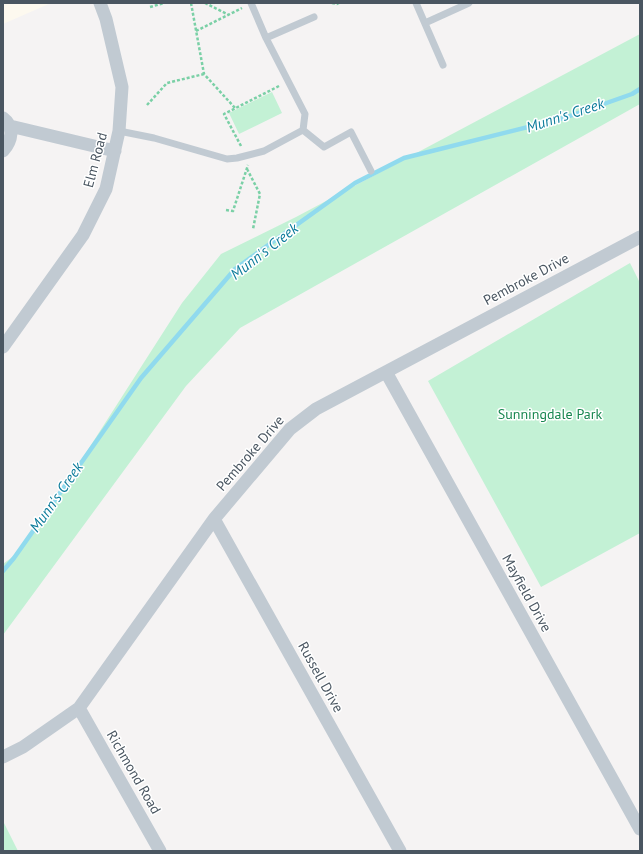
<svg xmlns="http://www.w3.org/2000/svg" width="643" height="854" font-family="'PT Sans',sans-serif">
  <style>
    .commercial { fill: #fdf9ef }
    .green { fill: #c3f1d5 }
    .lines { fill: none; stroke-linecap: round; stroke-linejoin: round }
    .stream { stroke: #90daee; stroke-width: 4.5 }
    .path { stroke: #7ad0a6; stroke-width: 2.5; stroke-dasharray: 3 2; stroke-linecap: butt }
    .lane { stroke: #c1cad2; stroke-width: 7 }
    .street { stroke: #c1cad2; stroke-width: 13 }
    .labels { text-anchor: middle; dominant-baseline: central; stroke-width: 3; stroke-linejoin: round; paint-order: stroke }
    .street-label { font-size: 14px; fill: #4a5661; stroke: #fff }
    .park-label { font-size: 14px; fill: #17864f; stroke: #fff }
    .water-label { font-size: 15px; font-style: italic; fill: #0c7c9b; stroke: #fff }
  </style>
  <rect width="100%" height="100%" fill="#f5f3f3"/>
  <path class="commercial" d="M3 3H51L3 24Z"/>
  <path class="green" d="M640 34V104L240 328 186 386 3 635V564L15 555 66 484 182 303 221 254 296 217Z
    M272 92 282 113 239 134 229 113Z
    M630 263 640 283V533L541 587 428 381Z
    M3 821 18 851H3Z"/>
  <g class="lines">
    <path class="stream" d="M3 571 14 558 141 378 235 269 355 183 404 158 564 118 632 94 640 89"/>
    <path class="path" d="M191 3 204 74 235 108
      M205 3 229 15
      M332 3 337 4 339 3
      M150 7 164 3
      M196 31 242 8
      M147 105 167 83 204 74
      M241 146 224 114 279 86
      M247 169 260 194 253 229
      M226 210 233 211 248 165"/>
    <path class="lane" d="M416 3 443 65
      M425 23 469 3
      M266 38 314 17
      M303 130 324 147 351 132 371 171
      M119 131 154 138 227 159 237 158 264 151 303 130 305 114 266 38 251 3"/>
    <path class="street" d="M3 118C15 127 12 141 3 151
      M10 126 115 151
      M3 347 83 235 106 189 119 131 122 87 106 19 100 3
      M386 372 640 829
      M214 519 400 851
      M79 708 160 851
      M3 757 23 747 79 708 214 519 290 429 316 409 640 237"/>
  </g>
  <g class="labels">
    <g class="street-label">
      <text transform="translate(95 160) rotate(-75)">Elm Road</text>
      <text transform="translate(526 279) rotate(-28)">Pembroke Drive</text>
      <text transform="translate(250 453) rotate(-49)">Pembroke Drive</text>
      <text transform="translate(527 593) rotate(61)">Mayfield Drive</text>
      <text transform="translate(321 677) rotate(61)">Russell Drive</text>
      <text transform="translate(134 772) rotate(60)">Richmond Road</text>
    </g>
    <g class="park-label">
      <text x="550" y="414">Sunningdale Park</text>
    </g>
    <g class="water-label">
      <text transform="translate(565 115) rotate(-18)">Munn's Creek</text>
      <text transform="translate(264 251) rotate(-38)">Munn's Creek</text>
      <text transform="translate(56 497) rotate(-55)">Munn's Creek</text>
    </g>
  </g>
  <rect width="643" height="854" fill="none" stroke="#4a5661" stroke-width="8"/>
</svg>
